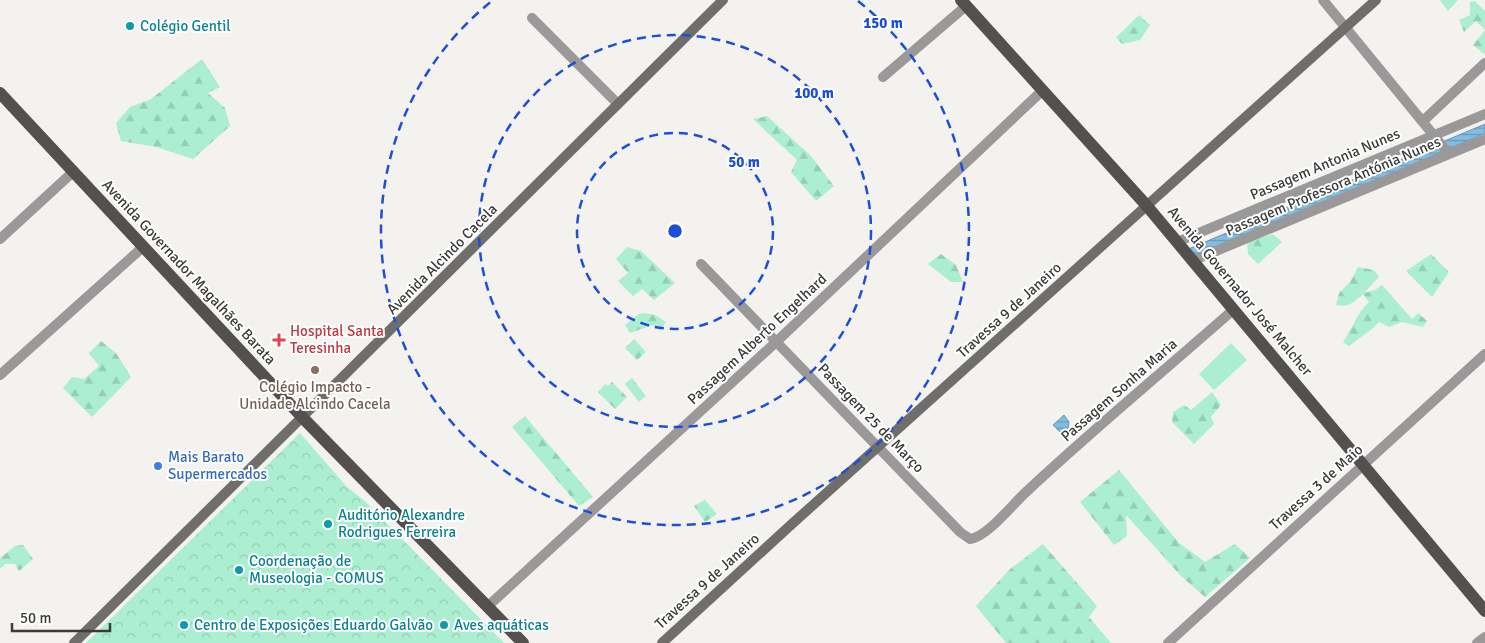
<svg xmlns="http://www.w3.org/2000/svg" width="1485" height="643" font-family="Signika,sans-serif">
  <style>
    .grass { fill: #abefd0 }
    .forest { fill: url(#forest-firs) }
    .park { fill: url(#park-crowns) }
    .water { fill: url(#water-rules); stroke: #6c95b0 }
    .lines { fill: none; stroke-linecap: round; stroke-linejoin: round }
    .minor { stroke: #9a9898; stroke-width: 10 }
    .secondary { stroke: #706e6d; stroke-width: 10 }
    .primary { stroke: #53504f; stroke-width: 12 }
    .ring { fill: none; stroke: #1d4ed8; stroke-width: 2.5; stroke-dasharray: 9 6 }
    .culture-dot { fill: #0f9aa8; stroke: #fff; stroke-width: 2 }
    .health-dot { fill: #e0444e; stroke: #fff; stroke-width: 2 }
    .education-dot { fill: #8d6e63; stroke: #fff; stroke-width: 2 }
    .shop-dot { fill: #3f7fe0; stroke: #fff; stroke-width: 2 }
    .labels { text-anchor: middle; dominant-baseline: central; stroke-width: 4; stroke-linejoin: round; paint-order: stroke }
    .culture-label { font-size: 15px; fill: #0d838f; stroke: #fff; text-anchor: start }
    .street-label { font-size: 15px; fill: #3b3b39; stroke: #fff }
    .health-label { font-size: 15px; fill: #be3a42; stroke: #fff; text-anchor: start }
    .education-label { font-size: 15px; fill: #785e54; stroke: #fff }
    .shop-label { font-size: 15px; fill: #366cbe; stroke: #fff; text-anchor: start }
    .centre { fill: #1d4ed8; stroke: #fff; stroke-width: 2.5 }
    .ring-label { font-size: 15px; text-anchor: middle; font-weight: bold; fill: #1d4ed8; stroke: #fff; stroke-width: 4; stroke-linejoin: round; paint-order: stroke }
  </style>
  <defs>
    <pattern id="forest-firs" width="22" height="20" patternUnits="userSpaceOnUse" patternTransform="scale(1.25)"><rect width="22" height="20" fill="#abefd0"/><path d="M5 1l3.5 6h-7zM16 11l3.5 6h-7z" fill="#94ceb3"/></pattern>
    <pattern id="park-crowns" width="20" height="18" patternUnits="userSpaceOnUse" patternTransform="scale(1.25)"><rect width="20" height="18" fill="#abefd0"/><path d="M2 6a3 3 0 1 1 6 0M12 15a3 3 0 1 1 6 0" fill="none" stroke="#94ceb3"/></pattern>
    <pattern id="water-rules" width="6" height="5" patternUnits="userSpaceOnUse" patternTransform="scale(1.25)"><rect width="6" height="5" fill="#81bce3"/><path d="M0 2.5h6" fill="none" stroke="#6b9ab9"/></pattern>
  </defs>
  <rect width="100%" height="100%" fill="#f3f2ee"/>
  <path class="grass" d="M1231 343 1247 360 1214 390 1199 374Z"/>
  <path class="forest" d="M1440 0H1458L1448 11Z
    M1475 1 1485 11V53L1484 54 1473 45 1485 30 1476 21 1464 32 1459 20 1470 15V2Z
    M1139 15 1150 25 1140 40 1122 44 1116 37C1125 30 1131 22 1139 15Z
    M202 59 220 87 208 93 225 108 230 126 193 159 156 147 121 141 116 123 130 107 151 99Z
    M767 116 811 156 834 186 816 201 791 172 797 160 753 119Z
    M1273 234 1282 242 1258 264 1248 254 1247 242Z
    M627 247 641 251 675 283 654 300 642 289 633 296 618 281 628 273 616 259Z
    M941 254 956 265 963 282H951L928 264Z
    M1431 254 1449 272 1432 297 1406 271Z
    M1358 267 1374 270 1379 277 1364 293 1375 290 1382 285 1412 319 1418 313 1427 321 1423 327 1402 322 1389 327 1379 322 1372 329 1349 346 1343 342C1352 329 1357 313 1369 302L1363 294C1355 302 1348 308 1336 305L1339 293 1350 282Z
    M644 313 655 315 666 322 660 330 653 325 630 333 625 325 639 314Z
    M634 339 646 352 637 360 625 348Z
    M101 341 116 353 131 377 92 417 63 388 72 377 84 379 99 366 89 353Z
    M632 378 646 396 639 402 625 384Z
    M612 382 627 397 615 409 598 392 605 384 608 386Z
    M1212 392 1221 405 1211 417 1214 424 1194 444 1172 422 1173 412 1184 405 1191 410Z
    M525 416 593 497 579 506 512 427Z
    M1119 470 1179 543 1205 562 1235 544 1250 558 1205 597 1182 577 1126 515 1127 536 1114 545 1080 502Z
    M705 500 717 514 705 522 694 506Z
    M1043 544 1097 606 1089 617 1111 643H1006L976 606 1009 570Z
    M23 545 33 559 19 571 15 564H5L0 569V558L15 546Z"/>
  <path class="park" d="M300 433 347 487 365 501 504 643H86Z"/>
  <path class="water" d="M1485 124V133L1194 260 1186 250Z
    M1064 415 1069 422 1068 431 1063 435 1053 425Z"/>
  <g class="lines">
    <path class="minor" d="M1323 0 1449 154
      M532 18 618 104
      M883 77 966 6
      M1423 121 1485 63
      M0 239 74 171
      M1177 242 1485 114
      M1192 261 1485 139
      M701 264 960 532 970 539C987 537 1012 505 1025 493 1092 430 1164 371 1233 310
      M0 375 143 247
      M487 607 775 343 1043 90
      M1168 643 1485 354
      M1477 643 1485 637"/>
    <path class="secondary" d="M74 643 723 0
      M662 643 793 523 1376 0"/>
    <path class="primary" d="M961 0 1147 206 1485 611
      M0 93 302 417 523 643"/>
  </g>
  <g class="ring">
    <circle cx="675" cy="231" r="98"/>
    <circle cx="675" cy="231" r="196"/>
    <path d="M858 1A294 294 0 1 1 492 1"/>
  </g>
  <g class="culture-dot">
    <circle cx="130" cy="26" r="5"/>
    <circle cx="328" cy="524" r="5"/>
    <circle cx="239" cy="570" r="5"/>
    <circle cx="184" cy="625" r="5"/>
    <circle cx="444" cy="625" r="5"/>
  </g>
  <path class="health-dot" d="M276.5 332.5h5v5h5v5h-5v5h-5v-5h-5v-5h5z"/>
  <circle class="education-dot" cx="315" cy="370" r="5"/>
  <circle class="shop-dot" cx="158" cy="466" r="5"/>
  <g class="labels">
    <g class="culture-label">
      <text x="140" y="26">Colégio Gentil</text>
      <text x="338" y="515">Auditório Alexandre<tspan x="338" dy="17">Rodrigues Ferreira</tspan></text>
      <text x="249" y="561">Coordenação de<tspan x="249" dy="17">Museologia - COMUS</tspan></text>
      <text x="194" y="625">Centro de Exposições Eduardo Galvão</text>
      <text x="454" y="625">Aves aquáticas</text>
    </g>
    <g class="street-label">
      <text transform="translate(1325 164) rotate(-23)">Passagem Antonia Nunes</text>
      <text transform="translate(1333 186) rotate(-23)">Passagem Professora Antónia Nunes</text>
      <text transform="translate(442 259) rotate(-45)">Avenida Alcindo Cacela</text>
      <text transform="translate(189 272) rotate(47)">Avenida Governador Magalhães Barata</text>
      <text transform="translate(1240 291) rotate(50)">Avenida Governador José Malcher</text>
      <text transform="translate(1009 310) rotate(-42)">Travessa 9 de Janeiro</text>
      <text transform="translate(757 339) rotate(-43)">Passagem Alberto Engelhard</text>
      <text transform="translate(1119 390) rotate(-41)">Passagem Sonha Maria</text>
      <text transform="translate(871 418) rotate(46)">Passagem 25 de Março</text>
      <text transform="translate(1316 487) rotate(-42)">Travessa 3 de Maio</text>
      <text transform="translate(707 581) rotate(-42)">Travessa 9 de Janeiro</text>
    </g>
    <g class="health-label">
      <text x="290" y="331">Hospital Santa<tspan x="290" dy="17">Teresinha</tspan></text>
    </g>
    <g class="education-label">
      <text x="315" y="387">Colégio Impacto -<tspan x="315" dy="17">Unidade Alcindo Cacela</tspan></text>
    </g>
    <g class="shop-label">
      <text x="168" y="457">Mais Barato<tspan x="168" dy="17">Supermercados</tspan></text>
    </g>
  </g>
  <circle cx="675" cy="231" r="8" class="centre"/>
  <g class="ring-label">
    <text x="883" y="28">150 m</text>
    <text x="814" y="98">100 m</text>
    <text x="744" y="167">50 m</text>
  </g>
  <path d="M12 623v8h98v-8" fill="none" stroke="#3b3b39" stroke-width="2.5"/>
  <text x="20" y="623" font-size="15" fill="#3b3b39" stroke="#ffffff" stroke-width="4" paint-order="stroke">50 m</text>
</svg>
